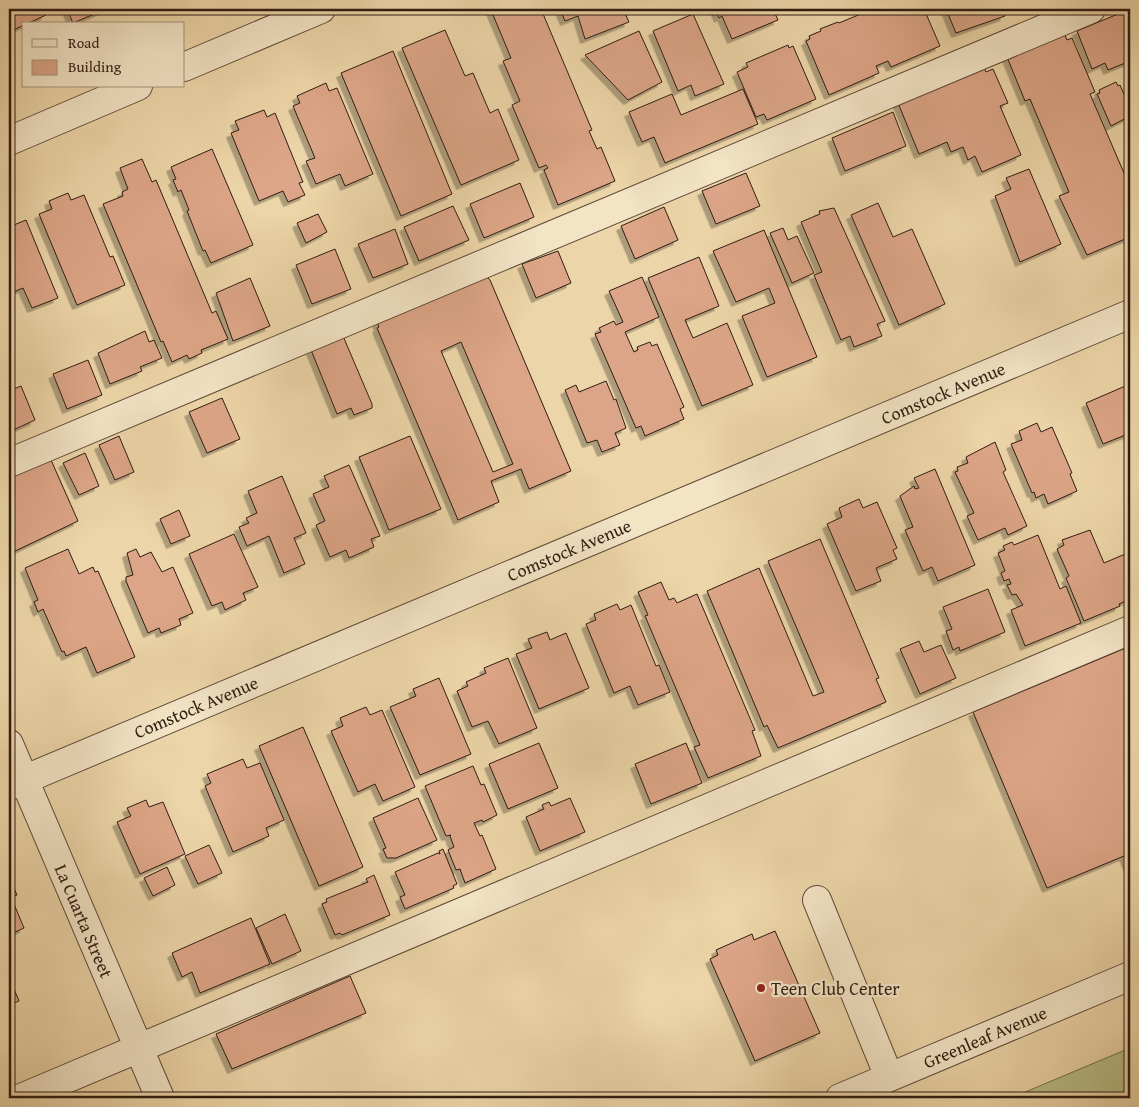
<svg xmlns="http://www.w3.org/2000/svg" width="1139" height="1107" font-family="'Gentium Book Plus',serif">
  <style>
    .green { fill: #b9bd86; stroke: #746c4c }
    .building { fill: #dca587; stroke: #2f1c12; fill-rule: evenodd; filter: url(#shadow) }
    .lines { fill: none; stroke-linecap: round; stroke-linejoin: round }
    .minor-casing { stroke: #5e4a38; stroke-width: 30 }
    .minor { stroke: #f3e4c6; stroke-width: 28 }
    .poi-dot { fill: #8f2418; stroke: #f3e4c6; stroke-width: 2 }
    .labels { text-anchor: middle; dominant-baseline: central; stroke-width: 4.5; stroke-linejoin: round; paint-order: stroke }
    .street-label { font-size: 18px; fill: #2f1c12; stroke: #f3e4c6 }
    .poi-label { font-size: 18px; fill: #2f1c12; stroke: #f3e4c6; text-anchor: start }
  </style>
  <defs>
    <filter id="shadow"><feDropShadow dx="-4.5" dy="4.5" stdDeviation="0" flood-color="#0004"/></filter>
  </defs>
  <rect width="100%" height="100%" fill="#ecd5a8"/>
  <filter id="stains"><feTurbulence type="fractalNoise" baseFrequency=".004" numOctaves="4"/><feColorMatrix values="0 0 0 0 .2 0 0 0 0 .09 0 0 0 0 .02 0 0 0 .5 -.17"/></filter>
  <radialGradient id="worn" r=".72"><stop offset=".6" stop-color="#630" stop-opacity="0"/><stop offset="1" stop-color="#630" stop-opacity=".3"/></radialGradient>
  <path class="green" d="M1130 1048V1098H1011Z"/>
  <path class="building" d="M9 9H43L46 15 9 32Z
    M67 9H106L73 23Z
    M495 9H541L592 130 589 131 597 149 601 147 615 181 558 205 544 170 548 168 546 165 539 168 512 105 520 101 503 61 511 58 491 10Z
    M560 9H623L629 22 585 39 578 16 565 21Z
    M715 9H773L778 20 732 39 722 16 719 18Z
    M867 9H924L940 46 891 67 888 61 876 66 879 73 829 95 806 41 810 39 809 36 821 31 820 29 838 22 839 23 868 11Z
    M946 9H1002L1005 16 956 33Z
    M1130 9V61L1108 70 1105 63 1092 69 1077 31Z
    M693 14 724 84 695 96 691 85 678 91 653 31Z
    M445 30 465 76 473 73 490 113 498 109 519 160 461 185 402 48Z
    M639 31 662 82 628 100 585 55Z
    M1064 33 1067 40 1072 38 1095 92 1090 94 1130 187V237L1087 255 1059 196 1069 192 1030 99 1025 101 1007 57Z
    M788 45 789 48 793 46 816 99 767 120 764 114 756 117 737 72 748 67 746 63Z
    M393 51 452 194 401 216 341 73Z
    M983 66 986 72 993 69 1008 103 1000 106 1021 155 982 172 975 156 968 160 963 147 951 152 947 142 919 154 898 103Z
    M1116 82 1118 86 1120 85 1130 108V116L1111 126 1097 94 1100 93 1099 90Z
    M326 83 329 91 337 88 373 174 345 186 340 174 316 184 306 161 315 158 293 106 300 103 297 96Z
    M743 89 758 124 665 163 654 137 642 142 629 112 672 94 681 115Z
    M264 110 267 117 275 113 303 182 299 183 305 195 288 202 283 191 259 201 231 133 239 130 235 121Z
    M893 112 906 146 845 171 832 138Z
    M212 149 253 245 211 263 205 250 203 251 187 211 189 210 181 190 178 192 173 180 176 179 171 167Z
    M142 159 152 182 156 180 212 313 216 311 228 339 201 350 202 353 189 359 187 355 172 362 163 341 161 342 103 204 123 196 122 192 128 189 120 168Z
    M1029 169 1061 244 1020 262 995 196 1011 189 1006 178Z
    M746 173 760 206 716 224 702 191Z
    M520 183 534 217 484 238 470 204Z
    M68 193 71 200 84 195 110 257 113 256 125 285 77 305 39 214 52 209 49 201Z
    M878 203 893 237 912 229 945 304 899 325 851 215Z
    M453 206 469 240 419 261 404 227Z
    M664 207 678 240 635 259 621 226Z
    M834 208 885 321 877 324 882 336 854 347 850 336 841 340 814 275 822 272 801 222 820 214 819 211Z
    M318 214 327 232 306 243 297 223Z
    M26 220 58 298 32 308 23 288 9 294V227Z
    M783 228 788 240 797 236 814 273 792 283 770 233Z
    M395 229 408 264 373 278 358 244Z
    M764 230 817 357 767 377 742 316 775 303 769 288 736 302 713 251Z
    M335 249 351 289 312 304 296 265Z
    M558 251 571 283 536 298 522 264Z
    M699 257 719 306 685 320 693 338 727 323 753 385 702 406 648 278Z
    M487 277 490 280 571 471 529 489 521 469 491 481 499 502 458 520 377 328 379 327 377 322ZM461 342 513 464 493 472 441 351Z
    M642 277 659 317 625 332 634 352 638 350 637 347 650 342 652 346 657 344 684 407 680 409 684 419 645 436 641 426 636 428 595 334 601 332 599 328 614 321 616 325 623 322 609 291Z
    M250 278 270 326 233 341 216 293Z
    M145 331 149 342 154 340 162 358 140 367 142 371 110 384 98 353Z
    M343 336 372 404V408L354 415 351 408 337 414 311 350Z
    M88 360 102 395 67 409 53 374Z
    M606 381 614 400 616 399 626 428 615 433 620 445 602 452 597 440 587 443 565 390 576 385 579 392Z
    M1130 384V440L1128 434 1103 444 1086 403Z
    M21 386 35 420 9 432V391Z
    M222 398 240 439 207 453 189 412Z
    M1037 423 1041 432 1052 427 1072 473 1070 474 1077 491 1048 504 1044 494 1036 498 1034 492 1032 493 1011 444 1022 440 1019 431Z
    M119 436 134 472 115 480 99 445Z
    M410 436 441 509 389 530 359 457Z
    M995 442 1006 470 1003 472 1027 526 1008 535 1005 528 978 540 967 516 974 513 955 472 958 471 957 467 968 463 966 457Z
    M85 453 99 486 79 495 63 463Z
    M51 460 78 521 9 554V478Z
    M349 465 380 536 371 539 374 547 349 558 346 550 330 557 316 525 325 521 313 494 329 487 324 476Z
    M935 469 975 565 938 581 932 567 923 571 905 530 913 527 900 496 914 486 915 489 919 488 914 478Z
    M282 476 306 533 294 538 305 564 284 573 269 536 247 546 239 527 249 523 246 518 257 513 248 491Z
    M859 499 863 508 877 502 897 548 893 550 897 559 876 568 881 581 856 591 827 524 842 517 839 508Z
    M179 510 190 536 171 544 160 519Z
    M1090 530 1104 563 1130 552V599L1119 604 1120 606 1084 621 1066 578 1069 576 1057 549 1064 545 1062 540Z
    M234 534 258 587 243 593 246 600 225 610 222 602 212 606 189 554Z
    M1038 535 1060 589 1066 586 1081 623 1025 646 1011 610 1023 605 1016 594 1012 595 1007 585 1011 584 1009 579 1004 581 1001 573 1005 571 998 553 1005 550 1003 546 1012 542 1014 545Z
    M820 539 879 678 876 679 886 702 778 748 767 725 764 727 707 591 759 568 813 696 824 692 768 561Z
    M68 549 79 574 93 567 95 572 98 571 135 657 97 673 86 647 66 656 64 651 62 652 43 609 38 612 34 602 38 600 25 568Z
    M136 549 140 557 151 552 162 572 173 567 193 613 179 619 181 625 161 633 159 628 148 633 126 581V577L133 575 127 553Z
    M661 582 669 600 674 598 677 603 697 594 755 730 752 731 761 756 708 778 694 747 700 745 645 616 648 615 638 592Z
    M988 589 1005 632 960 651 959 647 953 650 946 631 952 629 943 607Z
    M617 604 620 610 631 605 656 666 659 665 670 692 638 705 630 686 614 693 586 624 596 620 594 614Z
    M547 632 550 640 566 633 589 688 539 709 516 654 532 648 528 639Z
    M919 641 924 652 941 645 956 678 920 694 900 649Z
    M1128 647 1130 651V870L1124 856 1047 888 973 712Z
    M508 658 537 728 499 744 488 721 472 727 457 691 468 686 466 682 486 673 484 668Z
    M439 678 471 754 420 775 390 707 416 696 413 689Z
    M366 707 370 715 382 710 415 787 383 801 375 784 358 792 331 731 343 726 340 718Z
    M303 727 363 867 319 886 259 746Z
    M539 743 558 788 508 809 489 764Z
    M686 743 702 783 651 804 635 764Z
    M243 759 247 768 260 763 284 820 266 828 269 836 233 852 205 786 211 783 207 774Z
    M473 766 481 785 484 784 497 815 483 822 482 820 474 823 480 836 482 835 496 869 465 883 460 869 456 870 448 850 454 847 450 836 451 835 446 836 425 786Z
    M418 798 437 840 396 858H387L383 849 386 848 373 818Z
    M570 798 585 832 540 851 526 817 544 809 542 805 549 802 551 806Z
    M146 800 149 807 163 802 185 854 140 874 117 822 131 816 127 808Z
    M209 845 222 873 198 884 185 856Z
    M443 849 457 884 453 886 454 888 405 909 400 897 405 895 395 872 438 853 440 854 439 851Z
    M167 867 175 885 153 896 144 878Z
    M374 875 390 915 342 935 340 933 335 935 322 904 327 902 326 899 368 882 366 879Z
    M9 879H10L17 895 11 897 24 928 9 935Z
    M285 914 301 951 272 964 256 928Z
    M251 918 270 964 200 993 192 972 182 977 172 953Z
    M775 931 820 1033 755 1061 710 959 718 955 716 950 752 934 754 940Z
    M350 976 366 1013 232 1069 216 1034Z
    M9 977 19 1001 9 1005Z"/>
  <g class="lines">
    <g class="minor-casing">
      <path id="minor" d="M184 67 321 9
        M9 141 138 86
        M9 463 1091 9
        M9 744 160 1098
        M9 786 1130 314
        M817 900 889 1077
        M21 1098 1130 630
        M840 1098 1130 976"/>
    </g>
    <use href="#minor" class="minor"/>
  </g>
  <circle class="poi-dot" cx="761" cy="988" r="5"/>
  <g class="labels">
    <g class="street-label">
      <text transform="translate(943 393) rotate(-23)">Comstock Avenue</text>
      <text transform="translate(569 550) rotate(-23)">Comstock Avenue</text>
      <text transform="translate(196 707) rotate(-23)">Comstock Avenue</text>
      <text transform="translate(84 921) rotate(67)">La Cuarta Street</text>
      <text transform="translate(985 1037) rotate(-23)">Greenleaf Avenue</text>
    </g>
    <g class="poi-label">
      <text x="771" y="988">Teen Club Center</text>
    </g>
  </g>
  <rect width="1139" height="1107" fill="none" stroke="#ecd5a8" stroke-width="30"/>
  <rect x="10" y="10" width="1119" height="1087" fill="none" stroke="#2f1c12" stroke-width="2.5"/>
  <rect x="15" y="15" width="1109" height="1077" fill="none" stroke="#2f1c12"/>
  <rect x="22" y="22" width="162" height="65" fill="#f3e4c6" stroke="#a5947e"/>
  <rect x="32" y="39" width="25" height="8" fill="#f3e4c6" stroke="#a5947e"/>
  <text x="68" y="48" font-size="15" fill="#2f1c12">Road</text>
  <rect x="32" y="60" width="25" height="15" fill="#dca587" stroke="#a5947e"/>
  <text x="68" y="72" font-size="15" fill="#2f1c12">Building</text>
  <rect width="100%" height="100%" filter="url(#stains)"/>
  <rect width="100%" height="100%" fill="url(#worn)"/>
</svg>
